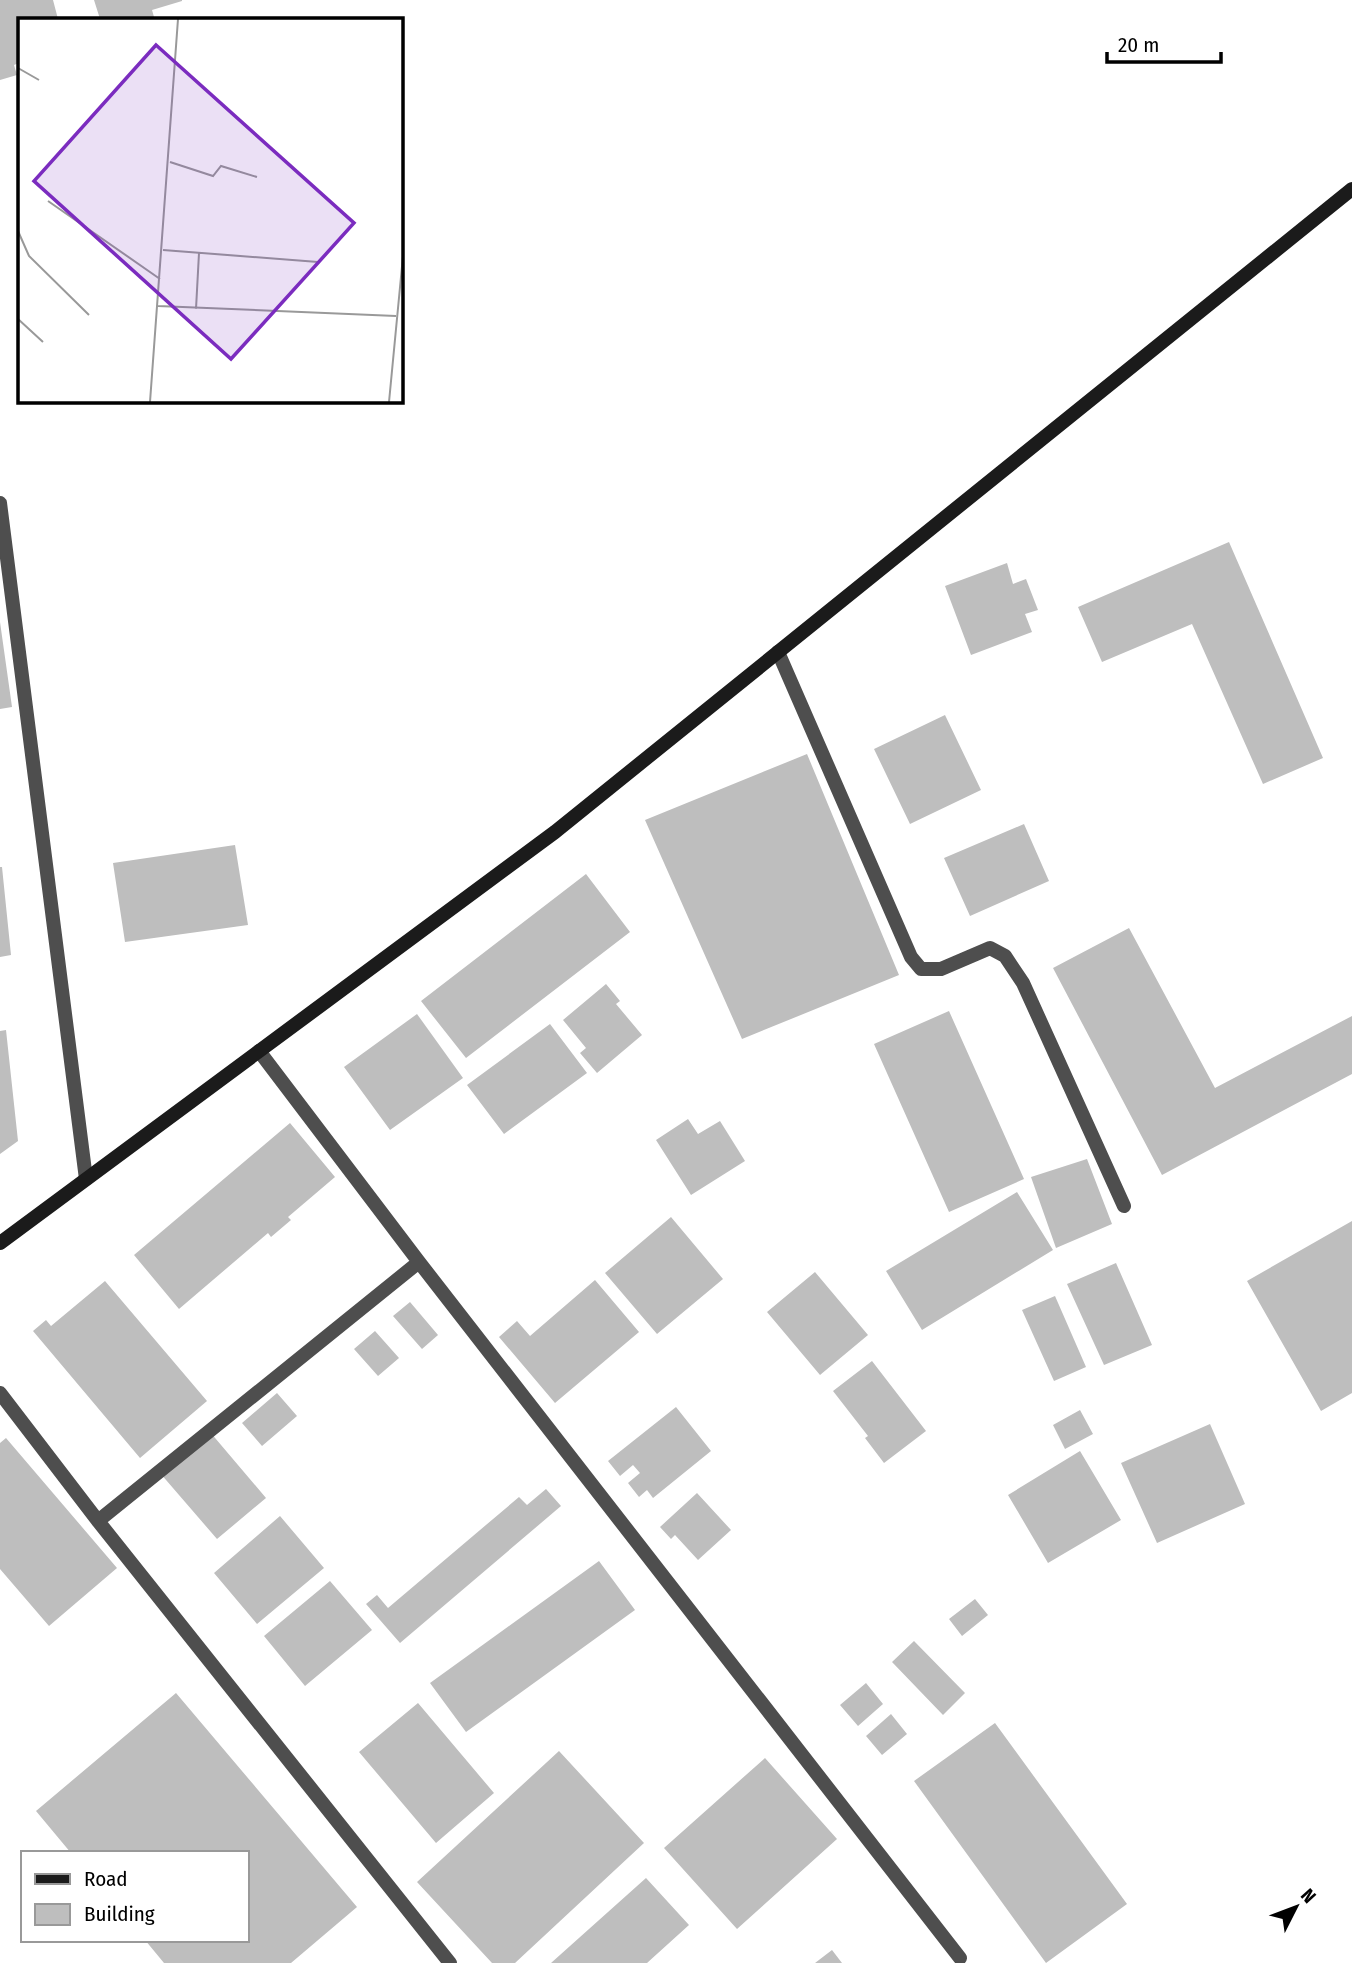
<svg xmlns="http://www.w3.org/2000/svg" width="1352" height="1963" font-family="'Fira Sans Condensed',sans-serif">
  <style>
    .building { fill: #bebebe }
    .lines { fill: none; stroke-linecap: round; stroke-linejoin: round }
    .street { stroke: #4e4e4e; stroke-width: 14 }
    .secondary { stroke: #1b1b1b; stroke-width: 14 }
    .inset-road { fill: none; stroke: #999; stroke-width: 2 }
    .view { fill: #7b2cbf; fill-opacity: 0.15; stroke: #7b2cbf; stroke-width: 3.5 }
    .inset-edge { fill: none; stroke: #000; stroke-width: 3.5 }
  </style>
  <rect width="100%" height="100%" fill="#fff"/>
  <path class="building" d="M0 0H53L58 19H19V63L14 65 17 75 0 80Z
    M94 0H182V1L152 10 154 17 146 19H100Z
    M1229 542 1323 758 1263 784 1192 624 1102 662 1078 607Z
    M1007 563 1013 584 1026 579 1038 610 1025 614 1032 632 971 655 945 586Z
    M0 622 12 707 0 709Z
    M945 715 981 790 910 824 874 749Z
    M807 754 899 975 742 1039 645 820Z
    M1024 824 1049 881 970 916 944 858Z
    M235 845 248 925 125 942 113 863Z
    M0 867H2L11 955 0 957Z
    M586 874 630 932 466 1058 421 1001Z
    M1129 928 1215 1088 1352 1016V1074L1162 1175 1053 968Z
    M606 984 620 1001 616 1004 642 1035 597 1073 580 1053 586 1048 563 1020Z
    M949 1011 1024 1179 949 1212 874 1044Z
    M417 1014 463 1078 390 1130 344 1067Z
    M550 1024 587 1073 504 1134 467 1085Z
    M6 1030 18 1141 0 1154V1031Z
    M688 1119 698 1134 720 1121 745 1161 691 1195 656 1140Z
    M290 1123 335 1177 288 1217 291 1220 271 1237 268 1233 179 1309 134 1255Z
    M1087 1159 1112 1224 1056 1248 1031 1177Z
    M1017 1192 1053 1250 922 1330 886 1271Z
    M671 1217 723 1279 657 1334 605 1273Z
    M1352 1221V1393L1321 1411 1247 1281Z
    M1116 1263 1152 1345 1104 1365 1067 1284Z
    M815 1272 868 1335 820 1375 767 1312Z
    M595 1280 639 1332 555 1403 499 1337 517 1321 530 1336Z
    M105 1281 207 1401 140 1458 33 1331 46 1320 51 1326Z
    M1055 1296 1086 1367 1054 1381 1022 1310Z
    M410 1302 438 1335 422 1349 393 1316Z
    M375 1331 399 1358 378 1376 354 1349Z
    M872 1361 926 1431 884 1463 865 1438 868 1436 833 1391Z
    M277 1393 297 1416 262 1446 242 1423Z
    M676 1407 711 1451 653 1498 647 1490 639 1497 628 1483 640 1473 633 1465 620 1476 608 1461Z
    M1080 1410 1093 1434 1065 1449 1053 1425Z
    M1210 1424 1245 1504 1157 1543 1121 1463Z
    M210 1432 266 1498 217 1539 160 1473Z
    M6 1438 117 1568 49 1626 0 1569V1443Z
    M1080 1451 1121 1520 1048 1563 1008 1495Z
    M546 1489 561 1506 400 1643 366 1604 377 1595 388 1608 519 1497 527 1505Z
    M697 1493 731 1530 698 1560 675 1535 671 1539 660 1527Z
    M280 1516 324 1568 257 1624 214 1573Z
    M599 1561 635 1610 466 1732 430 1683Z
    M330 1581 372 1630 305 1686 264 1636Z
    M975 1599 988 1615 962 1636 949 1619Z
    M914 1641 965 1693 943 1715 892 1662Z
    M866 1683 883 1704 858 1726 840 1705Z
    M176 1693 357 1907 291 1963H164L145 1940H247V1853H71L36 1811Z
    M418 1703 494 1793 436 1843 359 1752Z
    M891 1714 907 1734 882 1755 866 1736Z
    M995 1723 1127 1904 1046 1963 914 1781Z
    M559 1751 644 1843 515 1963H492L417 1882Z
    M765 1758 837 1839 737 1929 664 1848Z
    M646 1878 689 1925 647 1963H551Z
    M832 1950 842 1963H815Z"/>
  <g class="lines">
    <path class="street" d="M0 503 86 1179
      M778 652 911 957 921 969H941L990 948 1005 956 1023 983 1124 1206
      M259 1051 419 1262 960 1958
      M0 1393 98 1521 450 1963
      M98 1521 419 1262"/>
    <path class="secondary" d="M0 1243 555 832 1352 189"/>
  </g>
  <g transform="translate(18 18)">
    <rect width="385" height="385" fill="#fff"/>
    <path class="inset-road" d="M0 50 21 62M152 144 195 158 203 148 239 159M30 183 142 261M0 213 11 238 71 297M145 232 300 244M140 288 378 298M178 291 181 235M0 301 25 324M132 384 160 1M371 384 385 238"/>
    <path class="view" d="M138 27 336 205 213 341 16 163Z"/>
    <rect width="385" height="385" class="inset-edge"/>
  </g>
  <rect x="21" y="1851" width="228" height="91" fill="#ffffff" stroke="#999999" stroke-width="2"/>
  <rect x="35" y="1874" width="35" height="10" fill="#1b1b1b" stroke="#999999" stroke-width="2"/>
  <text x="84" y="1886" font-size="21" fill="#000000">Road</text>
  <rect x="35" y="1904" width="35" height="21" fill="#bebebe" stroke="#999999" stroke-width="2"/>
  <text x="84" y="1921" font-size="21" fill="#000000">Building</text>
  <g transform="translate(1296 1907) rotate(48)" stroke="#ffffff" stroke-width="5" paint-order="stroke">
  <path d="M0-5L12 26L0 18L-12 26Z" fill="#000000"/>
  <text y="-10" font-size="19" font-weight="bold" text-anchor="middle" fill="#000000">N</text>
  </g>
  <path d="M1107 52v10h114v-10" fill="none" stroke="#000000" stroke-width="3.5"/>
  <text x="1118" y="52" font-size="21" fill="#000000" stroke="#ffffff" stroke-width="5" paint-order="stroke">20 m</text>
</svg>
